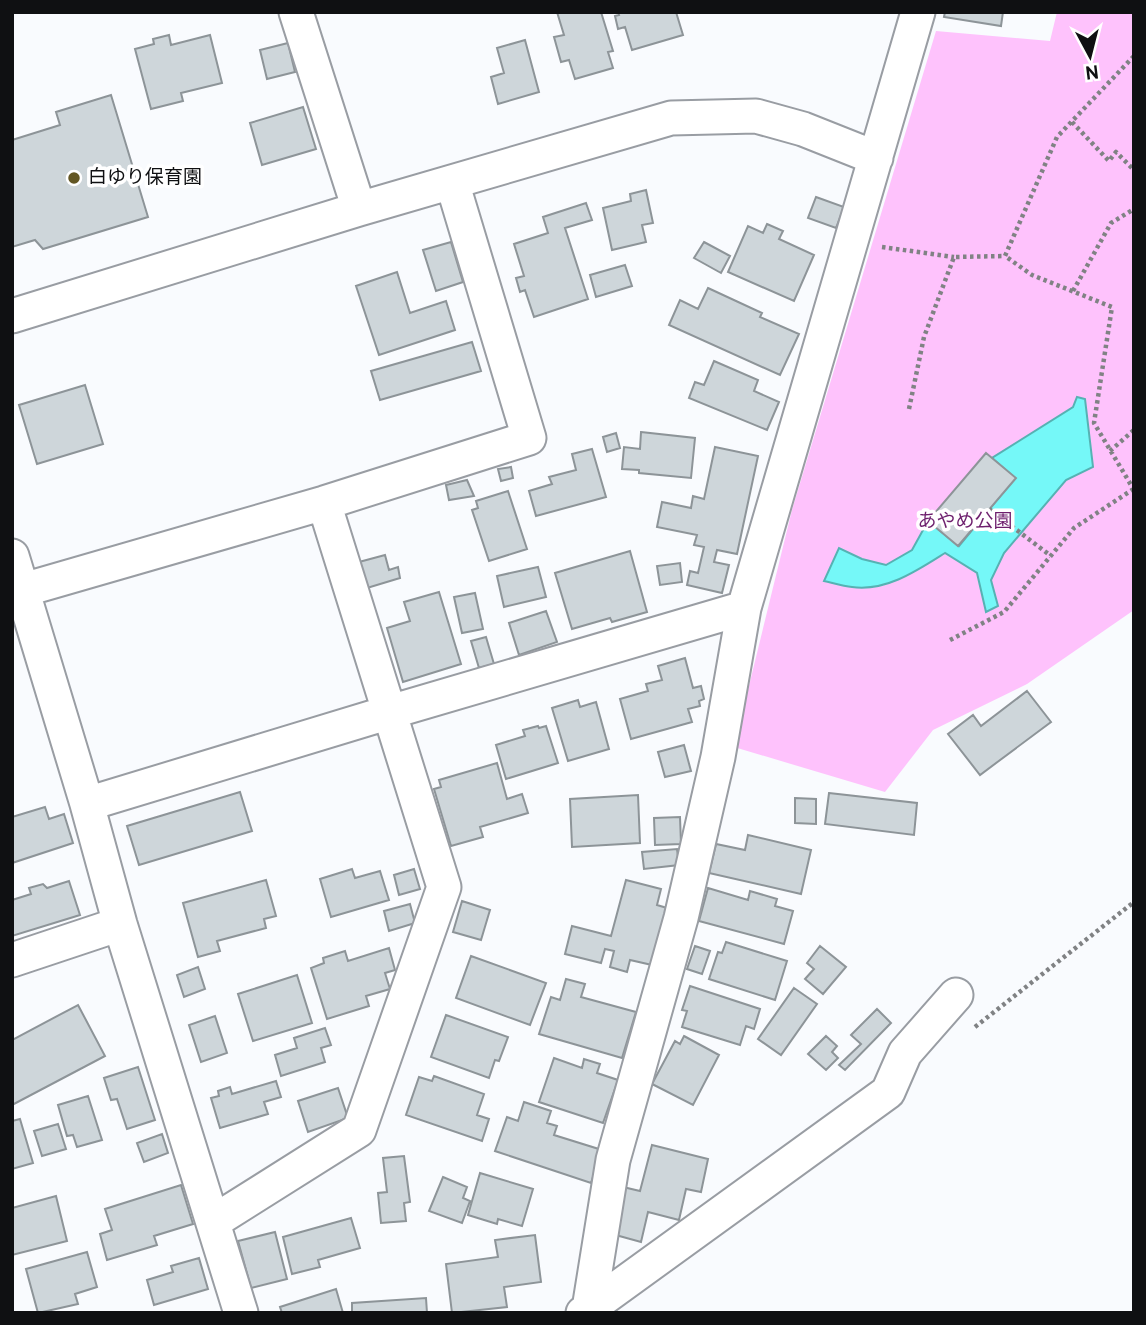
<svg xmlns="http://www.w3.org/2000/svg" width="1146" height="1325" font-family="Overpass,'Noto Sans JP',sans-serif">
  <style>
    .green { fill: #fec2fc }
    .water { fill: #75f8f8; stroke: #56b2b3; stroke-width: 2 }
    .building { fill: #ced6da; stroke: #8d9498; stroke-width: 2 }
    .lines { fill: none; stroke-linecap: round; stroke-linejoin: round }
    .minor-casing { stroke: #999da3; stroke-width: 37 }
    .path { stroke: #808284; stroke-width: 4.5; stroke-dasharray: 3.5 3.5; stroke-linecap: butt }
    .minor { stroke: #fff; stroke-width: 33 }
    .poi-dot { fill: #625623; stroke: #fff; stroke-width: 2.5 }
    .labels { text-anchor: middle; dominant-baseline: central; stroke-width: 7; stroke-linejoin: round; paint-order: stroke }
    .poi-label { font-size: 19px; fill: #0f1012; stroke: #fff; text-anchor: start }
    .park-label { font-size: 19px; fill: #6d1f6d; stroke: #fff }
  </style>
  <rect width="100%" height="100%" fill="#f9fbfe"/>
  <path class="green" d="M1057 12H1134V610L1027 684 933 730 885 792 734 747 792 510 936 31 1050 41Z"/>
  <path class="water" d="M1077 397 1085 399 1093 467 1066 480 1004 553 991 580 998 606 986 612 977 573 945 553C918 570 886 592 852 587 843 586 833 583 824 581L839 548 862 559 886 565 912 550 928 521 959 546 1015 478 992 458 1073 407Z"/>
  <path class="building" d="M557 12H601L613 51 608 52 613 68 575 79 569 60 561 62 554 37 564 35Z
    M618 12H676L683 35 632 50 625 27 618 29 615 16 619 15Z
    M945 12H1003L1001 26 944 17Z
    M169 35 171 45 210 35 222 83 181 93 183 101 151 109 135 49 154 44 153 39Z
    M525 40 539 92 498 104 491 77 504 73 497 48Z
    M288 43 295 72 267 79 260 50Z
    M111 95 148 217 43 249 35 240 12 247V140L60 125 56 112Z
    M303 107 316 149 262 165 250 123Z
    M646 190 653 223 642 225 646 242 612 250 603 208 631 201 630 194Z
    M816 197 844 207 836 228 808 218Z
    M586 203 592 220 565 228 588 299 534 317 525 290 520 292 516 278 524 276 514 244 548 233 543 217Z
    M767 224 783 231 779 239 814 255 794 301 728 272 748 226 763 233Z
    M451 242 463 282 436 291 423 250Z
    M704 242 730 256 721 273 694 258Z
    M625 265 632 286 596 297 590 275Z
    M397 272 410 313 446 301 455 330 379 355 356 286Z
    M708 288 762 313 760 317 799 334 780 375 669 325 680 300 698 309Z
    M472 342 481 371 380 400 371 371Z
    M714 361 758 380 754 391 779 402 767 430 689 398 695 382 704 385Z
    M85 385 103 444 37 464 19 405Z
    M641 432 695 438 691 478 639 473V470L622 469 624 447 640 449Z
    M616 433 620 448 607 452 603 437Z
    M715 447 758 456 737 554 717 550 714 562 729 565 722 593 687 585 690 571 698 573 704 547 694 545 697 535 657 527 662 502 691 508 693 496 704 499Z
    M592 449 606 497 536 516 529 491 552 484 549 477 576 470 572 454Z
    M986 453 1016 478 958 546 928 521Z
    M511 467 513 478 501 481 498 469Z
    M467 480 474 496 449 500 446 485Z
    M508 491 527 549 489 561 472 510 478 508 476 501Z
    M630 551 647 612 612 622 610 618 572 629 555 573Z
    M385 555 389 570 398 567 400 578 367 588 359 562Z
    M680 563 682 582 660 585 657 566Z
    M538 567 546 597 504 607 497 576Z
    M439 592 461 664 403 682 387 628 410 621 404 602Z
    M475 593 483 629 462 633 454 597Z
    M546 611 557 642 519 655 509 623Z
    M486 637 494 664 479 668 471 641Z
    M685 658 693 688 701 686 704 699 699 701 700 706 688 709 692 722 631 739 620 699 648 691 646 684 662 680 658 666Z
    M1027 691 1051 722 980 775 948 734 973 715 981 726Z
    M578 700 580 707 596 702 609 749 568 761 552 708Z
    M538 726 539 728 546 726 558 763 506 779 496 745 525 736 523 730Z
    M684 745 691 771 665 777 658 752Z
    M497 763 507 799 522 794 528 813 480 827 483 837 451 846 434 789 441 787 439 780Z
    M240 792 252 831 139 865 127 826Z
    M829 793 917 803 914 835 825 824Z
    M638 795 640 843 572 847 570 799Z
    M795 798 816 799V824L795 823Z
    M45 807 49 819 64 814 73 843 12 863V817Z
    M680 817 681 844 655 845 654 818Z
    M748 835 811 850 801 894 709 873 716 844 745 850Z
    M677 849 679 865 644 869 642 852Z
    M352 869 355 878 380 871 389 900 331 917 320 879Z
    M414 869 420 889 399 895 394 875Z
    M266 880 276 916 264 919 266 928 217 941 220 951 198 957 183 903Z
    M626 880 661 889 657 905 667 908 652 965 630 960 627 972 610 967 614 951 605 949 601 963 565 954 572 926 611 936Z
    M69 881 80 915 12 936V900L31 894 29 888 43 884 47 888Z
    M708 888 748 900 750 891 777 899 775 906 793 911 784 944 699 921Z
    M462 901 490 910 481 940 453 932Z
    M410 904 415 923 389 931 384 911Z
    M726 942 787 961 775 1000 709 979 718 952 722 953Z
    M695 946 710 951 702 974 687 969Z
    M820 946 846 967 823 994 805 979 814 969 807 963Z
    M389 948 395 970 385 973 390 989 366 996 369 1006 327 1019 311 968 324 963 323 958 345 951 348 961Z
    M471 956 546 983 530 1025 456 998Z
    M198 967 205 989 184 997 177 975Z
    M297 975 312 1023 253 1041 238 994Z
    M566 979 585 984 581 997 636 1012 622 1058 539 1034 551 997 560 1000Z
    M690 986 760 1009 754 1029 746 1026 740 1045 682 1027 687 1011 682 1010Z
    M794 988 817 1004 781 1055 758 1039Z
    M78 1005 105 1056 12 1105V1040Z
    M877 1009 891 1023 845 1070 839 1065 861 1044 851 1035Z
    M446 1015 508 1037 499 1061 495 1060 489 1078 431 1057Z
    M215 1016 227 1053 201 1062 189 1025Z
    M325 1028 331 1045 321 1048 325 1062 281 1076 275 1055 297 1048 294 1038Z
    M684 1036 719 1055 693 1105 652 1084 675 1041 680 1044Z
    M826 1036 837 1046 832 1052 838 1058 826 1070 808 1054Z
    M554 1058 582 1068 584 1059 600 1064 597 1073 618 1080 603 1123 539 1102Z
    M138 1067 155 1120 127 1129 117 1099 111 1100 104 1078Z
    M434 1076 484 1094 477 1115 489 1119 482 1141 406 1115 419 1077 432 1081Z
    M276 1081 281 1097 264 1102 268 1114 220 1128 211 1098 219 1096 218 1091 230 1087 232 1094Z
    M338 1088 348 1118 308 1132 298 1101Z
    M88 1096 102 1140 77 1147 73 1135 67 1136 58 1105Z
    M524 1102 551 1111 547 1123 557 1126 554 1135 602 1150 591 1183 495 1151 507 1117 518 1121Z
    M20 1119 33 1163 12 1169V1121Z
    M58 1124 66 1149 42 1156 34 1131Z
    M162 1134 168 1153 144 1162 137 1143Z
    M652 1145 708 1159 701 1192 686 1189 679 1220 648 1212 641 1242 612 1234 623 1187 640 1191Z
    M404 1156 410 1202 404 1203 406 1221 381 1223 378 1193 387 1192 383 1158Z
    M480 1173 533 1189 522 1226 498 1219 497 1224 468 1215Z
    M443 1177 467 1187 463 1198 470 1201 462 1223 429 1211Z
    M181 1185 193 1224 154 1236 157 1245 107 1260 100 1234 112 1230 105 1209Z
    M56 1196 67 1241 12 1255V1208Z
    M351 1218 360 1248 318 1260 320 1267 292 1274 283 1237Z
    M275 1232 287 1279 251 1288 238 1241Z
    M535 1235 541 1282 504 1287 507 1307 452 1313 446 1264 498 1257 495 1240Z
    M87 1252 97 1287 75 1294 78 1304 38 1313 26 1269Z
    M199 1258 208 1289 154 1305 147 1280 173 1272 171 1266Z
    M336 1289 343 1313H282L280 1307Z
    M426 1298 427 1313H352V1303Z"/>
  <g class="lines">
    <g class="minor-casing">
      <path id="minor" d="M296 12 359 209
        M12 316 359 209 671 118 756 116 803 129 876 158
        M12 556 87 804 120 924 241 1313
        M23 590 324 503 529 438 452 182
        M87 804 390 712 744 608
        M12 960 120 924
        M213 1222 359 1130 444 887 324 503
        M589 1309 613 1160 681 918 718 757 744 608 918 12
        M583 1313 888 1092 905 1053 956 995"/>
    </g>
    <path class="path" d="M1134 56 1057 137 1005 256 1032 275 1112 307 1094 423 1134 490
      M1072 122 1109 161 1116 152 1134 170
      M882 247 954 257
      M1073 291 1111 223 1134 209
      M909 409 924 337 954 257 1005 256
      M1110 451 1134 430
      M989 509 1051 556
      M950 640 1004 612 1074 528 1132 490
      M975 1027 1134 902"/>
    <use href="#minor" class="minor"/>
  </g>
  <circle class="poi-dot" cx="74" cy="178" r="7"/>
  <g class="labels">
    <g class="poi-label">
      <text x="88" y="178">白ゆり保育園</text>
    </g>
    <g class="park-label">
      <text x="965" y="522">あやめ公園</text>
    </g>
  </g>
  <rect width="1146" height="1325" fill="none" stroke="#0f1012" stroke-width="28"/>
  <g transform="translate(1090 56) rotate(173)" stroke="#ffffff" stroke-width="5" paint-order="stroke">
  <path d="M0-5L12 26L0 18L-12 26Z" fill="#0f1012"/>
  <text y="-10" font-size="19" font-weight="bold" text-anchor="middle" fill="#0f1012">N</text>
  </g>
</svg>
